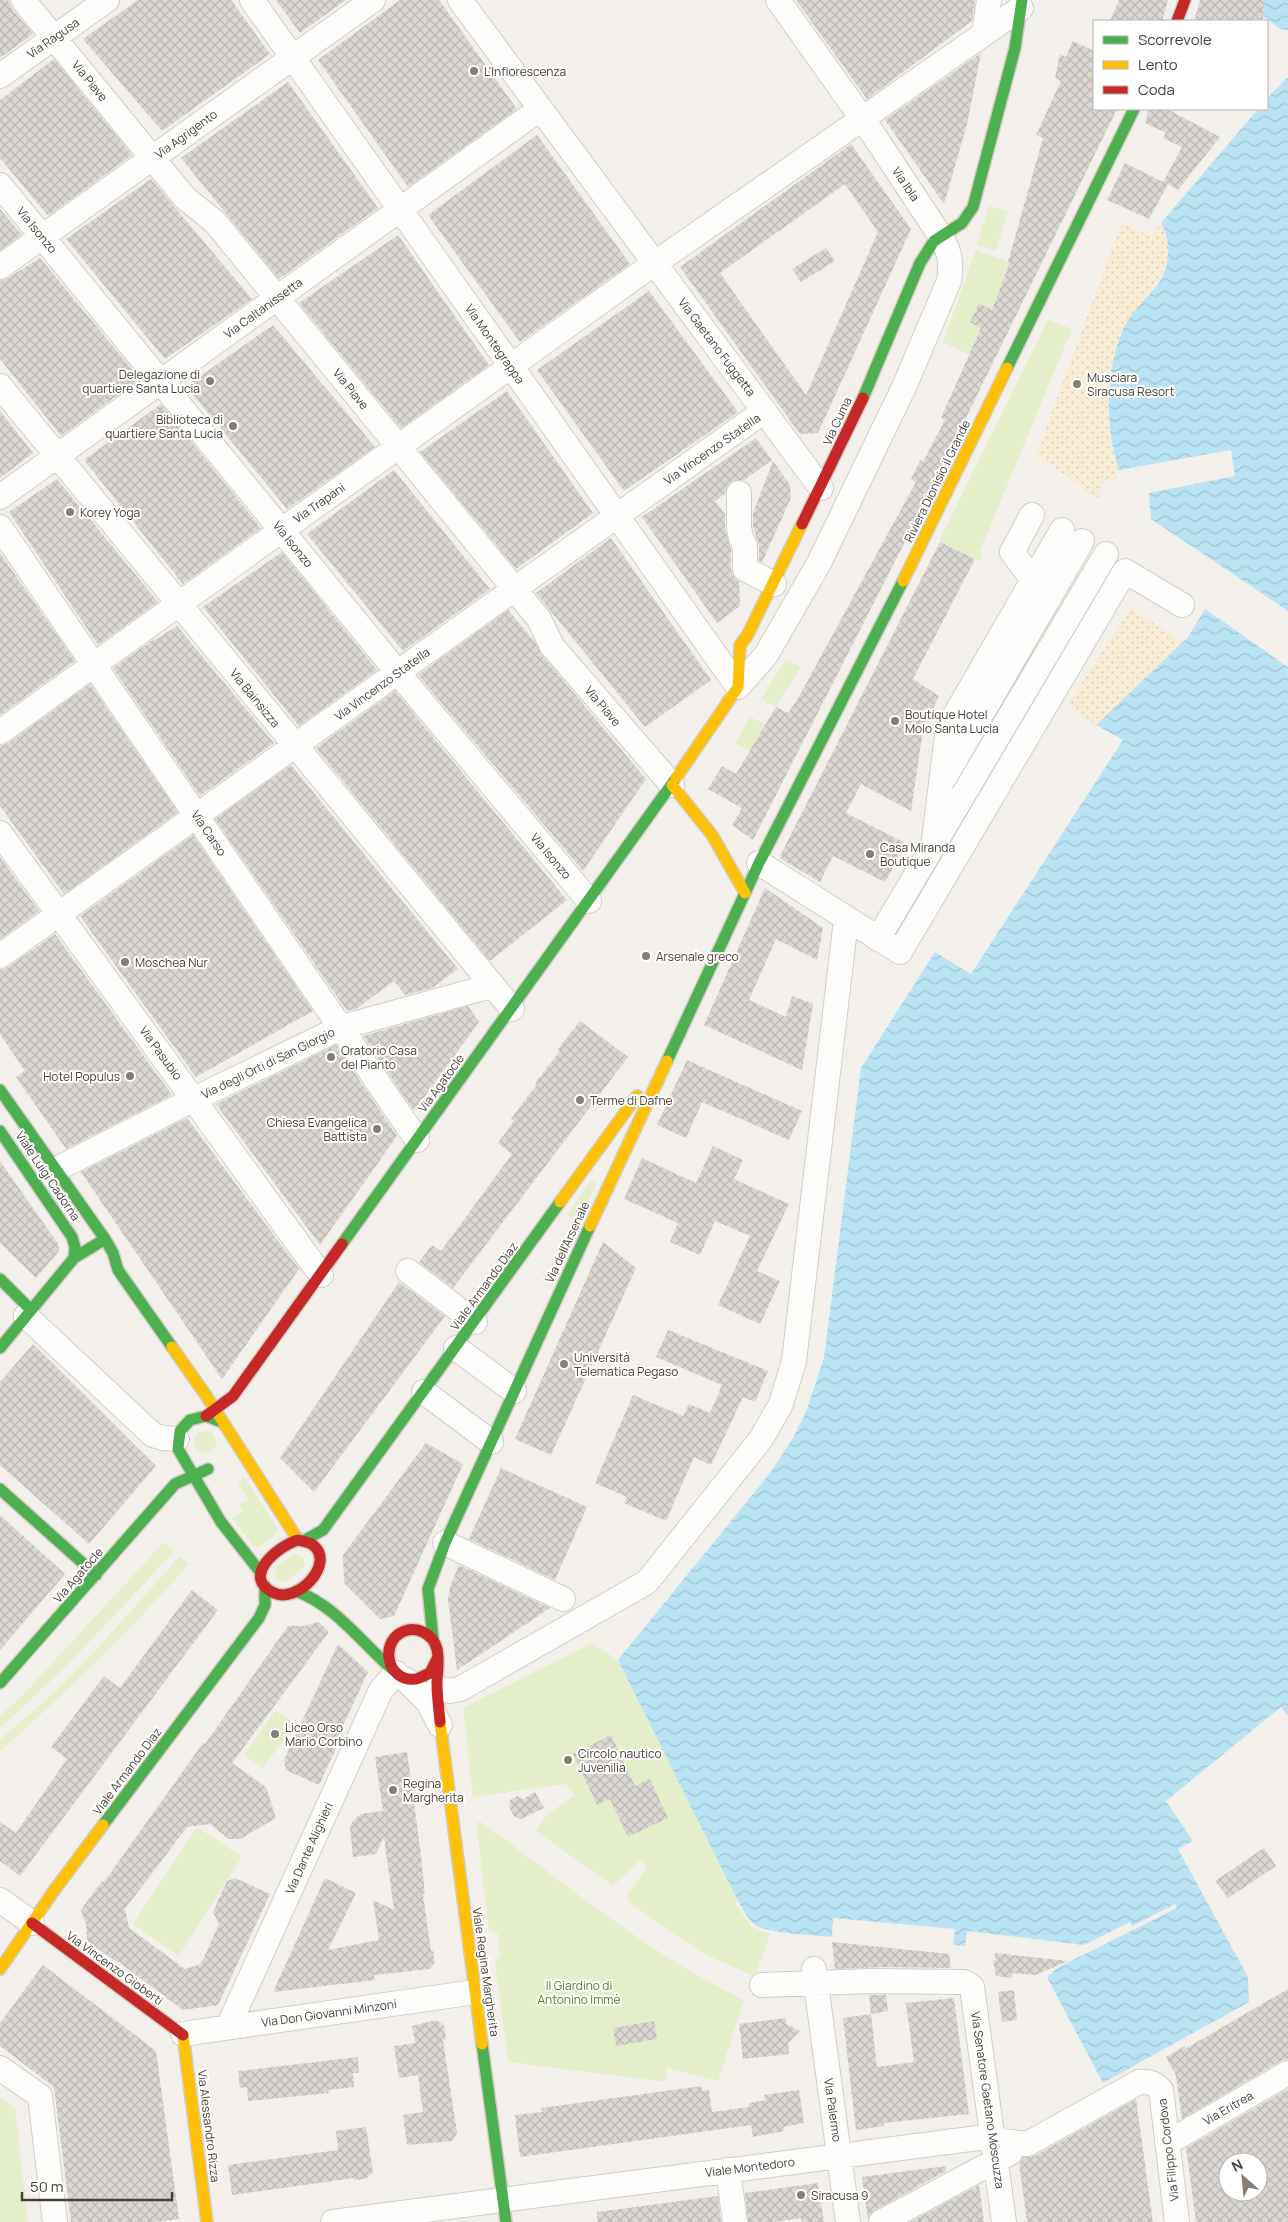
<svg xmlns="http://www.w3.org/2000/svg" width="1288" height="2222" font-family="Manrope,sans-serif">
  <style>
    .green { fill: #e5eeca }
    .sand { fill: url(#sand-dots) }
    .water { fill: url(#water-waves) }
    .building { fill: url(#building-cross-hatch); fill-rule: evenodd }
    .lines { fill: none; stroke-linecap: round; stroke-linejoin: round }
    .street-casing { stroke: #d1cec9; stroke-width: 26 }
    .fast-casing { stroke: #d4cdc4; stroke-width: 14 }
    .slow-casing { stroke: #d4cdc4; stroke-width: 14 }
    .jam-casing { stroke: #d4cdc4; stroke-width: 14 }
    .street { stroke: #fdfdfc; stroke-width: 24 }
    .fast { stroke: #4caf50; stroke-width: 11 }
    .slow { stroke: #ffc107; stroke-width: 11 }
    .jam { stroke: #c62828; stroke-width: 11 }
    .poi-dot { fill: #857e76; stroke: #fff; stroke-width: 2 }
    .labels { text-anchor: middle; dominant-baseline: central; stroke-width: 4; stroke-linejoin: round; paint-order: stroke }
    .street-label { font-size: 12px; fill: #4a4037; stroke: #fff }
    .poi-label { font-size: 12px; fill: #4a4037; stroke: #fff; text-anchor: start }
    .park-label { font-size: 12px; fill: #548124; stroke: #fff }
  </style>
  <defs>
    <pattern id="sand-dots" width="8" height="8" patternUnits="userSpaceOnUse" patternTransform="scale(1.25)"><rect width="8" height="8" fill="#f8ecd5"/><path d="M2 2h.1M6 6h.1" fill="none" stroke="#d6cbb7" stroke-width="1.8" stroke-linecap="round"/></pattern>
    <pattern id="water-waves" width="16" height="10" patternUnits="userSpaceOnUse" patternTransform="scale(1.25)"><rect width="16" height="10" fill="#bae3f3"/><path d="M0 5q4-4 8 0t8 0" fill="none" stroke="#a1c4d1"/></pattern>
    <pattern id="building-cross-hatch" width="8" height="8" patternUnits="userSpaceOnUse" patternTransform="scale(1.25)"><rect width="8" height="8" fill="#dbd7d3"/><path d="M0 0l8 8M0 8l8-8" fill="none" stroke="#bdbab6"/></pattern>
  </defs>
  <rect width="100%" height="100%" fill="#f3f0ec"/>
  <path class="green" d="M989 206 1008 211 996 251 977 245Z
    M976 250 1010 262 992 310 979 303 970 322 982 328 970 355 943 342Z
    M1048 320 1072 329 980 551 982 562 939 541Z
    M786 659 801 667 776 707 761 699Z
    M750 717 766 724 750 751 735 743Z
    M594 1180 596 1184 578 1223 566 1215 591 1181Z
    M194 1442a11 11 0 1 1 22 0a11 11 0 1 1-22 0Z
    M244 1477 278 1529 276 1534 259 1547 253 1546 232 1518 243 1511 240 1504 248 1499 238 1483Z
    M164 1542 174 1551C118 1612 62 1673 0 1728V1716L20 1698Z
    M296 1553 304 1560V1567L286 1582 277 1580 275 1572 277 1566Z
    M180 1556 189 1564C130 1631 67 1692 0 1751V1739C67 1686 123 1620 180 1556Z
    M592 1643 618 1660 738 1901 735 1903 752 1927 770 1934 755 1977 709 1956 674 1934 629 1902 627 1895 647 1867 640 1860 613 1886 536 1831 545 1816 575 1795 565 1784 473 1797 463 1708Z
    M276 1710 295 1724 263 1768 244 1755Z
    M481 1822C566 1884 649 1954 744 2000L718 2081 666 2068V2082L508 2062 495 1961 500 1956 498 1934 489 1930 476 1823Z
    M197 1827 242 1857 179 1956 133 1924Z
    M0 2097 15 2108 28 2222H0Z"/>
  <path class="sand" d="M1122 223 1151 236 1161 223C1187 265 1142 296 1123 330 1119 336 1117 344 1115 351 1107 381 1106 417 1112 447 1114 459 1123 471 1114 482L1103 479 1099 499 1036 455Z
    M1131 608 1182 642 1096 725 1067 705Z"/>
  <path class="water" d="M1264 0H1288V30L1280 29 1263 16Z
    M1288 77V611L1151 519 1149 493 1235 476 1231 450 1119 470C1105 426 1105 377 1121 334 1128 315 1146 300 1158 284 1170 268 1172 240 1161 223L1258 109H1267V98Z
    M1205 609 1288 667V1716L1281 1707 1166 1801 1193 1841 1178 1849 1248 1977 1249 2002 1103 2083 1047 1977 1059 1967 1177 1908 1175 1904 1132 1926 1130 1922 1084 1945 967 1931 965 1946 953 1945 955 1929 833 1918 832 1937C814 1935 772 1934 757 1926 748 1921 743 1909 738 1901L618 1660 770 1473 793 1438 806 1412 824 1358 861 1068 935 952 971 974 1123 740 1096 725 1188 637Z"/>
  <path class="building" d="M0 0H8L12 9 33 34 0 58Z
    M138 0H231L270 54 162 131 83 39Z
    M276 0H346L300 33Z
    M400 0H439L517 109 408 187 318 60Z
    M796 0H975L972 21 867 99Z
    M1119 0H1168L1162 21H1110Z
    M1200 0H1264L1263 21H1194Z
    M1073 41 1094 51V109H1117L914 524 753 840 732 825 742 808 708 789 722 766 736 774 776 707 788 713 796 702 916 482 911 479 920 460 923 462 945 420 941 418 981 328 970 322 979 303 992 310 1010 262H1008L1043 138 1036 135 1061 81 1055 78 1060 54 1066 57Z
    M981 53 967 124 944 204 885 120Z
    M54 59 132 155 48 216 0 158V100Z
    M288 82 378 208 279 279 181 158Z
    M1149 109H1167L1220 137 1178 190 1168 184 1149 219 1107 200 1125 163 1163 182 1182 147 1163 138 1166 133 1145 123Z
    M537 135 630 264 520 342 428 215Z
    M851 144 911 229 818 433 800 434 680 267ZM845 184 878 232 806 395 720 273Z
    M151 179 252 299 165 359 66 239Z
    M0 209 22 235 0 250Z
    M398 235 489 365 401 428 299 303Z
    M826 248 835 261 801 282 792 269Z
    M40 258 140 379 61 436 0 359V281L8 278Z
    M649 291 738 412 624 491 537 370Z
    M273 325 375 447 287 509 186 386Z
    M507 391 593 513 516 569 420 452Z
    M161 404 261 528 183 584 84 460Z
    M0 411 33 453 0 478Z
    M756 438 772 460 744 480 732 481 727 487 725 494 715 501 725 514V529L731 549V570L734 577 739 581 740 606 717 623 642 517Z
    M773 461 790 485 791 498 762 562 759 561V546L753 526V513Z
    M394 470 490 589 403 651 307 534Z
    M57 479 158 602 98 645 9 512Z
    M611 538 711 680 645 727 536 593Z
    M940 542 975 559 913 679 939 696 923 730 911 811 861 784 846 813 903 842 894 866 885 882 833 856 820 882 781 859 780 856Z
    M282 552 377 670 299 726 203 607Z
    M0 553 75 661 0 715Z
    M508 610 535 642 542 655 646 779 583 871 418 675Z
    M177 626 274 743 200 796 113 668 154 639 155 640Z
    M90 684 178 812 64 894 0 806V746L8 743Z
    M395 691 567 900 490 961 316 748Z
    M291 765 458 969 432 988 405 995 394 981 356 1009 347 1011 215 819Z
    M193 835 313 1011 196 1077 80 916Z
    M0 857 39 911 0 939Z
    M765 888 823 928 817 960 776 939 749 1000 786 1017 792 996 813 1004 802 1070 704 1025Z
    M55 934 172 1095 66 1149 16 1077 25 1071 0 1034V970L8 967Z
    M468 1006 479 1022 414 1111 363 1036Z
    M580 1021 628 1057 453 1288 419 1262 432 1245 441 1251 512 1154 498 1143 514 1121 511 1119 537 1084 535 1083 560 1051 558 1049Z
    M336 1045 397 1136 320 1245 216 1104Z
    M687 1060 802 1111 789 1140 702 1102 686 1138 657 1125Z
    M187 1118 299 1269 222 1379 81 1172Z
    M713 1146 743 1160 734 1179 789 1204 757 1271 780 1281 760 1324 718 1305 750 1236 715 1221 700 1255 670 1242 678 1223 624 1199 642 1158 696 1183Z
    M0 1161 58 1244 59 1251 36 1278 0 1243Z
    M603 1242 636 1268 551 1455 515 1439Z
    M399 1282 445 1316 314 1492 280 1458Z
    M668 1330 768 1371 755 1402 743 1397 711 1465 694 1457 666 1521 624 1503 627 1497 595 1483 633 1395 683 1416 689 1404 710 1413 722 1385 656 1357Z
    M33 1344 156 1466 89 1544 0 1465V1382Z
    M426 1443 463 1464 394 1616 380 1619 344 1583 343 1555Z
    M501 1468 587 1507 555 1580 469 1539Z
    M0 1515 65 1574 0 1650Z
    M459 1565 550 1608 457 1670 448 1599 450 1587Z
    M192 1590 218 1610 20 1876 0 1861V1822L16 1833 67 1759 51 1747 104 1676 120 1688Z
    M319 1622 329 1632 232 1763 266 1787 276 1818 240 1839H229L210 1824 187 1827 125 1909 129 1928 185 1969 201 1964 219 1924 213 1912 227 1881 235 1878 270 1894 218 2005 183 2010 116 1960 115 1961 87 1941 86 1925 81 1910 102 1881 104 1882 203 1743 205 1744 288 1626H304Z
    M338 1644 368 1672 336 1741 338 1744 319 1785 286 1770 284 1760Z
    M611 1735 635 1786 650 1779 668 1818 628 1837 610 1799 597 1805 573 1754Z
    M407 1752 420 1847 425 1893 423 1894 431 1951H433L435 1962 430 1969 374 1975 375 1980 273 1992 325 1878 356 1893 328 1950 379 1940 373 1900 394 1910 384 1837 376 1854 353 1857 350 1827 352 1822 361 1814 383 1811 375 1757Z
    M535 1792 544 1808 521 1819 514 1816 509 1807 510 1800 517 1796 523 1799Z
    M1264 1848 1276 1866 1228 1898 1215 1881Z
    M832 1942 949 1954 951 1968 886 1967 835 1969Z
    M995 1953 1068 1961 1035 1975 1012 1973V1978L996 1976 993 1960H996Z
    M43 1965 156 2051 179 2219 155 2222H71L54 2087 0 2046V2023Z
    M1288 1989V2059L1281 2061 1182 2119 1176 2076 1166 2057 1185 2046V2049Z
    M1014 1990 1017 2020 1002 2022 998 1992Z
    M869 1995H886L888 2011 871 2014Z
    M954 1998 969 2114 884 2123V2126L856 2130 843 2018 871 2014 877 2067 914 2062 906 2003Z
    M786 2018V2024L800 2031 788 2043 789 2054 743 2059 739 2024Z
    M436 2020 444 2025 446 2039 443 2040 457 2133 452 2141 407 2145 403 2115 423 2112 418 2075 399 2078 394 2046 415 2043 412 2026Z
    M654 2021 657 2039 616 2046 613 2028Z
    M358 2057 359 2073H353L354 2087 328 2090 329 2093 248 2101 247 2087 240 2088 238 2071Z
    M702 2086V2091L709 2090 712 2112 749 2107V2103L765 2100 764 2095 799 2090 804 2123 783 2127 784 2131 753 2137 751 2125 520 2157 515 2115 542 2112 541 2108Z
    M1288 2089V2222H1196L1186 2148ZM1228 2162H1258V2192H1228Z
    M1136 2099 1153 2222H1027L1019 2163 1023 2157 1034 2156Z
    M366 2127 373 2172 366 2179 354 2180V2178L232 2195 228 2165 338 2150 336 2131Z
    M946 2166V2171L875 2210 868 2219 862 2177Z
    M818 2183 824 2222H802L801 2218 775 2222H748L745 2193Z
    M979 2185 984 2222H910Z
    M718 2196 721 2222H597V2212Z"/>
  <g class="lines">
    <g class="street-casing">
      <path id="street" d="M23 0 185 198 215 222 539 619 552 646 672 785
        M252 0 738 687 766 655 819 563 904 387 949 281C952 263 950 252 941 237L871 131 778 0
        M460 0 821 488
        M984 34 989 0
        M0 76 107 0
        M0 185 398 673 589 901
        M0 267 373 0
        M0 386 512 1009
        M739 493V527L741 538 745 546V569L774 584
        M0 497 540 109
        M1032 515 1012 552 1041 591
        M0 527 417 1140
        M0 732 638 275 1021 8
        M945 777 1082 541
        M0 833 321 1275
        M934 840 948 727 1062 530
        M759 863 900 952 1125 571 1182 605
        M878 939 1106 554
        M0 956 764 411
        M55 1170 194 1099 342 1027 491 986
        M408 1271 475 1322
        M26 1316 153 1435 163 1438 177 1439
        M456 1348 514 1391
        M424 1392 491 1442
        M445 1543 563 1599
        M405 1679 428 1702 440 1725
        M438 1688 450 1691 460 1689 647 1582 761 1439 781 1404 794 1361 846 920
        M0 1900 32 1923
        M814 1969 848 2222
        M762 1985 870 1981 964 1982 972 1987 1004 2222
        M228 2027 381 1690 396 1673
        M183 2034 475 1992
        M0 2068 40 2096 55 2222
        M1167 2143 1288 2073
        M728 2170 735 2222
        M333 2222 978 2138 1027 2144 1139 2082C1148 2081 1155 2083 1161 2090L1177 2222
        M881 2222 1010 2153"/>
    </g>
    <g class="fast-casing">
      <path id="fast" d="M1007 368 1134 109
        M863 398 920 263 934 241 962 223 973 207 1015 48 1022 0
        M667 1061 759 863 903 581
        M0 1090 105 1239 113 1253 118 1270 172 1347
        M0 1131 72 1237 75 1247 74 1258
        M342 1244 676 778
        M0 1279 31 1310
        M0 1348 74 1258 105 1239
        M222 1422 206 1416 190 1420 180 1431 178 1449 221 1522 261 1573
        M0 1489 96 1575
        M305 1540 323 1530 560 1202
        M296 1591C336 1606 361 1642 392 1669
        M433 1639 428 1589 445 1543 590 1226
        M0 1683 175 1484 208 1469
        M103 1825 259 1618 265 1605V1586
        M482 2044 506 2222"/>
    </g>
    <g class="slow-casing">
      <path id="slow" d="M903 581 1007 368
        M676 778 738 687 740 645 747 636 802 524
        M672 785 712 835 745 893
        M560 1202 637 1096
        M590 1226 667 1061
        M172 1347 207 1397 298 1540
        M440 1722 482 2044
        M0 1969 53 1892 103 1825
        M183 2035 207 2222"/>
    </g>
    <g class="jam-casing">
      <path id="jam" d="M1177 21 1185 0
        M802 524 863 398
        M206 1416 233 1396 342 1244
        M298 1540C302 1541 309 1542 313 1545 336 1563 298 1604 274 1593 240 1577 278 1546 298 1540Z
        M438 1657 430 1673C426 1675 420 1678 416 1679 385 1683 378 1637 408 1630 413 1629 419 1630 423 1632 444 1642 437 1665 437 1684 437 1697 439 1709 440 1722
        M32 1923 183 2035"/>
    </g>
    <use href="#street" class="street"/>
    <use href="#fast" class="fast"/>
    <use href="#slow" class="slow"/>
    <use href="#jam" class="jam"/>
  </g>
  <g class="poi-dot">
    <circle cx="474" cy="71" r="5"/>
    <circle cx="210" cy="381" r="5"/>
    <circle cx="1077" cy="384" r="5"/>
    <circle cx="233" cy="426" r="5"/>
    <circle cx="70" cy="512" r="5"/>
    <circle cx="895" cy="721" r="5"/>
    <circle cx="870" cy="854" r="5"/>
    <circle cx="646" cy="956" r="5"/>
    <circle cx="125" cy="962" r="5"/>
    <circle cx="331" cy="1057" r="5"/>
    <circle cx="130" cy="1076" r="5"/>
    <circle cx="580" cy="1100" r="5"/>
    <circle cx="377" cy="1129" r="5"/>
    <circle cx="564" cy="1364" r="5"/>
    <circle cx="275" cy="1734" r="5"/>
    <circle cx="568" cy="1760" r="5"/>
    <circle cx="393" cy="1790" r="5"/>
    <circle cx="801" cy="2195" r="5"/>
  </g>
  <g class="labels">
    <g class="street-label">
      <text transform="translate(53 38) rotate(-35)">Via Ragusa</text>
      <text transform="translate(90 81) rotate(51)">Via Piave</text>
      <text transform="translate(186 134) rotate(-36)">Via Agrigento</text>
      <text transform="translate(906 184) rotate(56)">Via Ibla</text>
      <text transform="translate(37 230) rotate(51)">Via Isonzo</text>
      <text transform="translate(263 308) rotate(-36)">Via Caltanissetta</text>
      <text transform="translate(495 344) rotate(55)">Via Montegrappa</text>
      <text transform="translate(717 347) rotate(53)">Via Gaetano Fuggetta</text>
      <text transform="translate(351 389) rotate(51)">Via Piave</text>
      <text transform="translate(837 421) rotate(-65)">Via Cuma</text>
      <text transform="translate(712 449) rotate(-35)">Via Vincenzo Statella</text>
      <text transform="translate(937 481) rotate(-64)">Riviera Dionisio il Grande</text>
      <text transform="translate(319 503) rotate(-35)">Via Trapani</text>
      <text transform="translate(293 544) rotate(51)">Via Isonzo</text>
      <text transform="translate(382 684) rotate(-36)">Via Vincenzo Statella</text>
      <text transform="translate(255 698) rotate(51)">Via Bainsizza</text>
      <text transform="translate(603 706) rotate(50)">Via Piave</text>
      <text transform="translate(209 833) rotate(56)">Via Carso</text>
      <text transform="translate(551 856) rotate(50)">Via Isonzo</text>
      <text transform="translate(161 1053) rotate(54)">Via Pasubio</text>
      <text transform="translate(268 1063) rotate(-26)">Via degli Orti di San Giorgio</text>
      <text transform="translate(441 1083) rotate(-54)">Via Agatocle</text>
      <text transform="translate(48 1176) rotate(56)">Viale Luigi Cadorna</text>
      <text transform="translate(567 1242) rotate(-65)">Via dell'Arsenale</text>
      <text transform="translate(484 1286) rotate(-54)">Viale Armando Diaz</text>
      <text transform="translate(78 1575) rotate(-49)">Via Agatocle</text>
      <text transform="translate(127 1771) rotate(-53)">Viale Armando Diaz</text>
      <text transform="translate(309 1848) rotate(-66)">Via Dante Alighieri</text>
      <text transform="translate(115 1968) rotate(36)">Via Vincenzo Gioberti</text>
      <text transform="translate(486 1972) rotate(82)">Viale Regina Margherita</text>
      <text transform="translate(329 2013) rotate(-8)">Via Don Giovanni Minzoni</text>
      <text transform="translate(988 2100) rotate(82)">Via Senatore Gaetano Moscuzza</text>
      <text transform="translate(1228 2108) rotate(-30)">Via Eritrea</text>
      <text transform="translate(833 2110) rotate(82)">Via Palermo</text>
      <text transform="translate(209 2126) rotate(83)">Via Alessandro Rizza</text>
      <text transform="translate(1168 2150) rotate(-97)">Via Filippo Cordova</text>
      <text transform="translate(750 2167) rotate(-7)">Viale Montedoro</text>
    </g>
    <g class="poi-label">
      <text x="484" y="71">L'Infiorescenza</text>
      <text x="200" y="374" text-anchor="end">Delegazione di<tspan x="200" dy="14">quartiere Santa Lucia</tspan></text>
      <text x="1087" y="377">Musciara<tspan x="1087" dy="14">Siracusa Resort</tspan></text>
      <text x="223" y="419" text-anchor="end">Biblioteca di<tspan x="223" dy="14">quartiere Santa Lucia</tspan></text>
      <text x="80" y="512">Korey Yoga</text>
      <text x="905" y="714">Boutique Hotel<tspan x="905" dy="14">Molo Santa Lucia</tspan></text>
      <text x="880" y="847">Casa Miranda<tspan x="880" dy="14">Boutique</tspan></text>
      <text x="656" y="956">Arsenale greco</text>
      <text x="135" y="962">Moschea Nur</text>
      <text x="341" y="1050">Oratorio Casa<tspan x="341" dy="14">del Pianto</tspan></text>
      <text x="120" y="1076" text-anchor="end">Hotel Populus</text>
      <text x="590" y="1100">Terme di Dafne</text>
      <text x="367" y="1122" text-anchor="end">Chiesa Evangelica<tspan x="367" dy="14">Battista</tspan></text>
      <text x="574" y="1357">Università<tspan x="574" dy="14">Telematica Pegaso</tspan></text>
      <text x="285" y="1727">Liceo Orso<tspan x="285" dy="14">Mario Corbino</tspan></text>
      <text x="578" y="1753">Circolo nautico<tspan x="578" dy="14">Juvenilia</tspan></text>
      <text x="403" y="1783">Regina<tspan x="403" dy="14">Margherita</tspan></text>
      <text x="811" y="2195">Siracusa 9</text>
    </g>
    <g class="park-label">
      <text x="579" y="1985">Il Giardino di<tspan x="579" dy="14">Antonino Immè</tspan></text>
    </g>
  </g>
  <rect x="1093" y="20" width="175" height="90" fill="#ffffff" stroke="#b7b3af"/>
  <rect x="1103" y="36" width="25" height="8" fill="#4caf50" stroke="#b7b3af"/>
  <text x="1138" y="45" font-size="15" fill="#4a4037">Scorrevole</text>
  <rect x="1103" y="61" width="25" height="8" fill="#ffc107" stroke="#b7b3af"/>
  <text x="1138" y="70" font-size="15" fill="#4a4037">Lento</text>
  <rect x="1103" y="86" width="25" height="8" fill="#c62828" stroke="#b7b3af"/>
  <text x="1138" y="95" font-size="15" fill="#4a4037">Coda</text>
  <g transform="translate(1243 2177) rotate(333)"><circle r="24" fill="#ffffff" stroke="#b7b3af"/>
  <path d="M0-4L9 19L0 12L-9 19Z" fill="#857e76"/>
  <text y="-8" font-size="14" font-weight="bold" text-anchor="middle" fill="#4a4037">N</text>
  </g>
  <path d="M22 2192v8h150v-8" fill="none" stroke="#4a4037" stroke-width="2.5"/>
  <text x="30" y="2192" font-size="15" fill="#4a4037" stroke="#ffffff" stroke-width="4" paint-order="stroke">50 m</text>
</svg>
